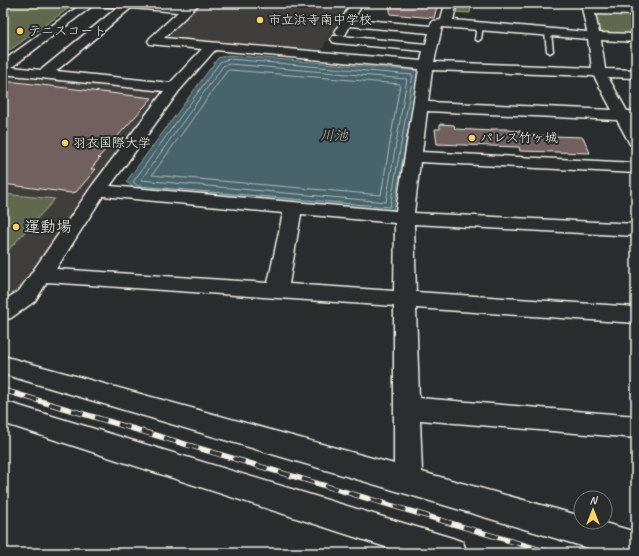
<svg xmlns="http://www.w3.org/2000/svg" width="639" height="556" font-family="Caveat,'Klee One',sans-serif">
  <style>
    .built { fill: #403c3c }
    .green { fill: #62674d; stroke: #abac9a }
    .water { fill: #47646c; stroke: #8c9c9e }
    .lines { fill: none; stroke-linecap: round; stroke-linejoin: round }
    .shore { stroke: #afb9b6; stroke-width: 1 }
    .building { fill: #725f5e; stroke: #f4f1e8 }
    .service-casing { stroke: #f4f1e8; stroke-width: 3 }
    .minor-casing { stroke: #f4f1e8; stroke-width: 3 }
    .service { fill: #2a2d2e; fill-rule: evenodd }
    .minor { fill: #2a2d2e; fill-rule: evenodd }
    .rail-casing { stroke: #f4f1e8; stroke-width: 5.5 }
    .rail { stroke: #2a2d2e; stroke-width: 4; stroke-dasharray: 12; stroke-linecap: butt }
    .poi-dot { fill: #ffd166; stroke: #2a2d2e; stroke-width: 1.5 }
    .labels { text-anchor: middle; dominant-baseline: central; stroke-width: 4; stroke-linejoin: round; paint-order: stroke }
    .far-poi-label { font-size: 13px; fill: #f4f1e8; stroke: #2a2d2e; text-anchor: start }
    .far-water-label { font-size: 14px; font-style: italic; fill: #afb9b6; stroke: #2a2d2e }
    .poi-label { font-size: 16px; fill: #f4f1e8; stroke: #2a2d2e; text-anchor: start }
  </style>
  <rect width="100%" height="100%" fill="#2a2d2e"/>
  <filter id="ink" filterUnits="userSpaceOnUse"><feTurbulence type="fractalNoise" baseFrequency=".025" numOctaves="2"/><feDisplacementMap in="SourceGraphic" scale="8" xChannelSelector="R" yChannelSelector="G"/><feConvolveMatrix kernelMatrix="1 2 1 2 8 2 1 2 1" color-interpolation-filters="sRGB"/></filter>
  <g filter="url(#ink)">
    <path class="built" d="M199 3H348L321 51 316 53 166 40 164 37Z
      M4 73 163 90 164 93 21 294 3 305V74Z"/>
    <path class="green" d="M10 3H76L3 55V8Z
      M457 3H472L470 13 455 12Z
      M595 14H636V35L599 32Z
      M3 194 55 199 3 256Z"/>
    <path class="water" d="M228 55 419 71 393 212 136 189 126 182 218 58Z"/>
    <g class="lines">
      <path class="shore" d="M229 59 413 75 390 207 138 186 133 182 220 62Z
        M230 64 407 79 386 202 141 180 223 66Z
        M230 70 400 84 381 195 152 175 227 71Z"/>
    </g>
    <path class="building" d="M390 3H438L434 18 390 14Z
      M10 82H16L152 98 98 158H100L91 169H96L76 192 71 193 3 184V87Z
      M440 124 454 125 455 129 492 131 491 129H507V130L521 131 522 135 583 137 590 153 520 151 519 147 437 144 435 129H440Z"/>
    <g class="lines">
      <g class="service-casing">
        <path id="service" d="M480 24 483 26 481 39 478 41 475 39 477 26Z
          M548 31 551 33 553 51 550 53 547 51 545 33Z"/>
      </g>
      <g class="minor-casing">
        <path id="minor" d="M83 3H96L12 67 41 70 118 7 102 6 96 3H151L185 5 188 3H200L164 38 421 61 423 51 337 43 333 42 331 39 333 36H341L337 35 335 32 351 3H363L354 19 430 26 433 21 441 20 445 3H457L453 20 587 32 581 3H593V7L636 9V15L595 14 599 33 636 34V42L601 40 605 69 636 70V78L608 77 627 111H636V121L632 120 636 127V146L630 144 617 120 427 111 422 152 636 163V173L420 162 414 213 636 224V236L414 224 416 292 636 307V323L416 308 419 398 636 416V438L420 420 422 472 581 516V522H601L636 532V553H605L3 374V356L394 464V306L47 282 35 301 11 318 3 320V301L19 291 92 186 164 91 3 74V61ZM131 8 178 12 150 38 148 41 150 44 202 49 170 83 56 71ZM350 26 429 33 426 44 341 36 345 35ZM442 27 588 39 592 68 434 62ZM215 50 419 69 396 211 110 186 179 91ZM432 70 594 76 612 110 428 102ZM103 196 283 213 268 283 56 269ZM301 214 395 223 394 291 289 284Z
          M3 401 452 538 463 542 467 553H404L3 423Z"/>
      </g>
      <use href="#service" class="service"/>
      <use href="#minor" class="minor"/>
      <g class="rail-casing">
        <path id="rail" d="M3 390 551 553"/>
      </g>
      <use href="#rail" class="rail"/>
    </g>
  </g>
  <g class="poi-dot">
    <circle cx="260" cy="20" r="4"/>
    <circle cx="20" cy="31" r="4"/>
    <circle cx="472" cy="138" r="4"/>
    <circle cx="65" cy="143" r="4"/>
    <circle cx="16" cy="227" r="4"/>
  </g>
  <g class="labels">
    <g class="far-poi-label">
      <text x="268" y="20">市立浜寺南中学校</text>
      <text x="28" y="31">テニスコート</text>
      <text x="480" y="138">パレス竹ヶ城</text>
      <text x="73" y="143">羽衣国際大学</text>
    </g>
    <g class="far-water-label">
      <text x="334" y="135">川池</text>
    </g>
    <g class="poi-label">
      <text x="24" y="227">運動場</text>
    </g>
  </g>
  <rect width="639" height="556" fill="none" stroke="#2a2d2e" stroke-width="16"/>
  <rect x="8" y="8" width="623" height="540" fill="none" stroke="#f4f1e8" stroke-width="1.5" filter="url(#ink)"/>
  <g transform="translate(593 510)"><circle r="19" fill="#2a2d2e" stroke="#7b7b78"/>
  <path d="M0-3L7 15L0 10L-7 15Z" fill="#ffd166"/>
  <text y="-6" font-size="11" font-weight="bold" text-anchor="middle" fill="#f4f1e8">N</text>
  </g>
</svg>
